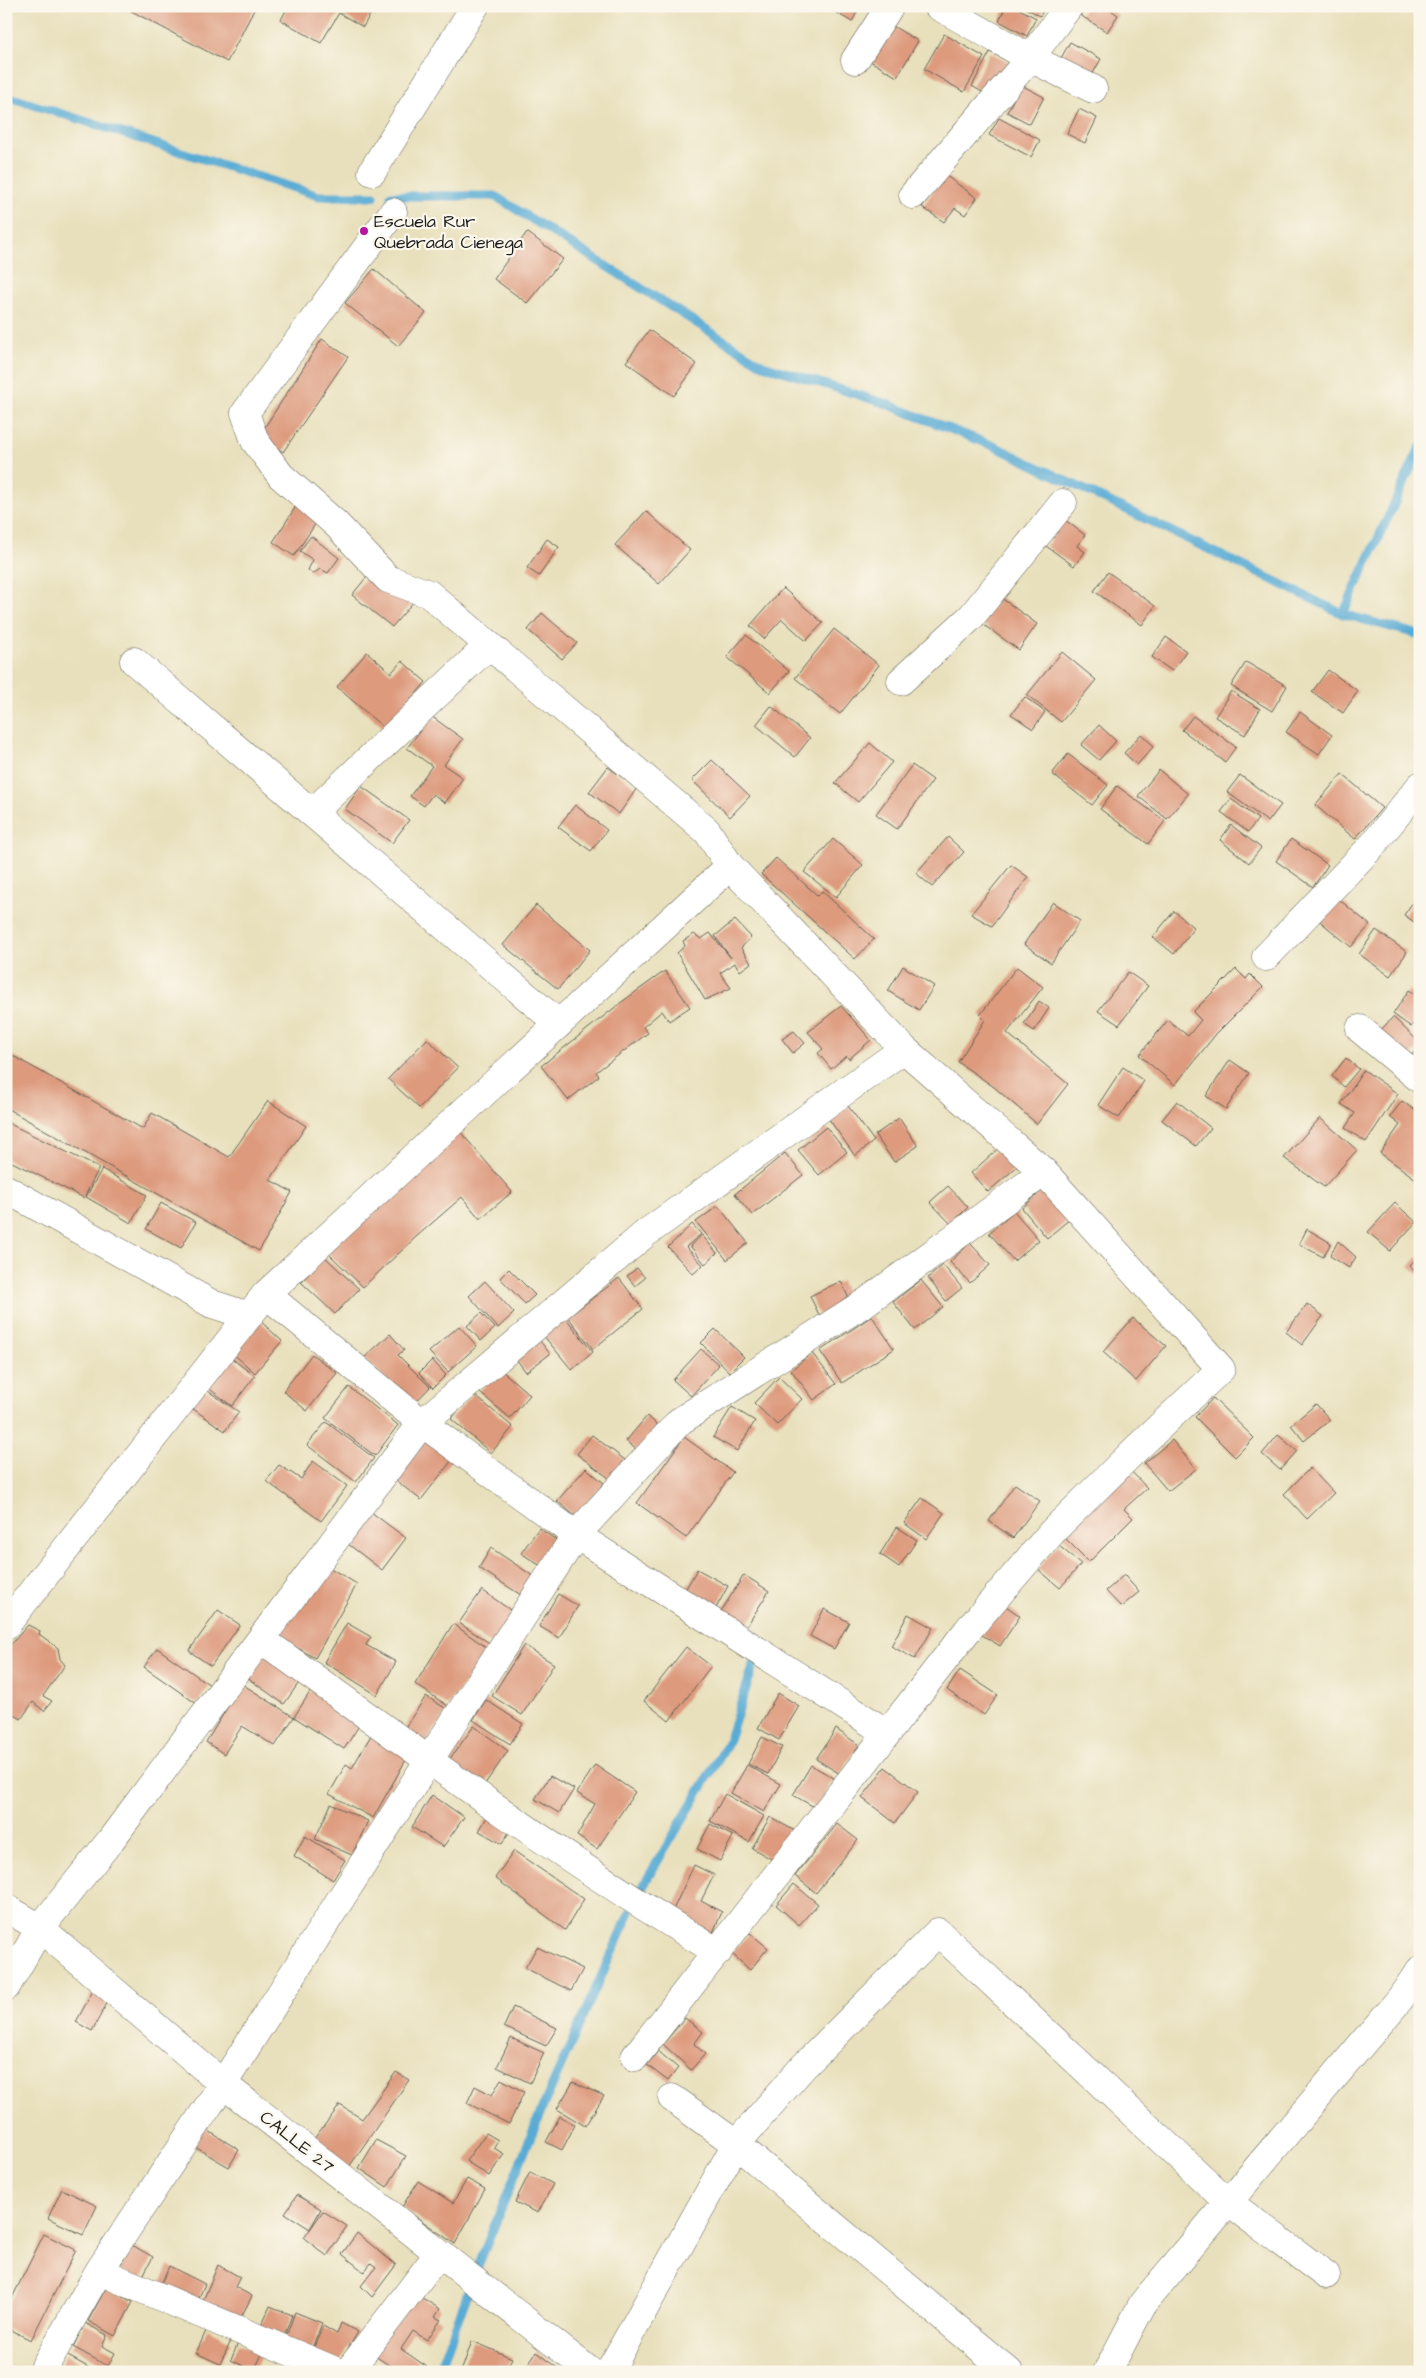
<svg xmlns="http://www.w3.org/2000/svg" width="1426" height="2378" font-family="'Architects Daughter',sans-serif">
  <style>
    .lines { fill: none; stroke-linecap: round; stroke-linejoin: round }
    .stream { stroke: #58abd4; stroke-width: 9 }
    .building { fill: #dd9a7d }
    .street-casing { stroke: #636154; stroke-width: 29 }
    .street { stroke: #fff; stroke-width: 28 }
    .poi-dot { fill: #b5179e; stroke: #fbf7ec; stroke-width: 2 }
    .labels { text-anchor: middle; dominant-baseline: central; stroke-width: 4.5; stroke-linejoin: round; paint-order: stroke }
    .poi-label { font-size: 18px; fill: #1c1c1c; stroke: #fbf7ec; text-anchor: start }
    .street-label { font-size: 18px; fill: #1c1c1c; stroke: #fbf7ec }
  </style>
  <rect width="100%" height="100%" fill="#fbf7ec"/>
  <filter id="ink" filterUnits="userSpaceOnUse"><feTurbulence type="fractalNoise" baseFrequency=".02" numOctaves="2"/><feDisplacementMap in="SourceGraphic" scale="10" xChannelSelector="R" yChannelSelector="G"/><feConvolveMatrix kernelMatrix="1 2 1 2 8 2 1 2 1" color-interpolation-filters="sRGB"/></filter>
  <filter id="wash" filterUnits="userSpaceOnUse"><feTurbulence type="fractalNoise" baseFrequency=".0096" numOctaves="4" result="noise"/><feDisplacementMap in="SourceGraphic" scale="20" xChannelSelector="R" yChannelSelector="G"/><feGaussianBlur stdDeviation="1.12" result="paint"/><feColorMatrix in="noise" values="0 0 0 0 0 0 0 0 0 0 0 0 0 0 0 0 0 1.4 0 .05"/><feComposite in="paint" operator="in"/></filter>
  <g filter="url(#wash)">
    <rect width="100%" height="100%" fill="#e8e0bc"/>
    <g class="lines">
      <path class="stream" d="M6 96 319 196H374
        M391 196H495L763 365 884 403 996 447 1343 614 1420 635
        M1343 614 1420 448
        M637 1896 727 1745 754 1664
        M476 2271 544 2104 630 1912
        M439 2372 467 2294"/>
    </g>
    <g id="blocks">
      <path class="building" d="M122 6H256L227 62Z
        M288 6H375L363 27 339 13 321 43 281 20Z
        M825 6H860L852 22Z
        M1006 6H1014L1036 18 1027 36 999 21Z
        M1022 6H1046L1040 16Z
        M1086 6H1105L1118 15 1107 32 1080 15Z
        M886 22 918 41 897 77 865 58Z
        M944 34 984 57 964 92 924 69Z
        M1070 42 1101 59 1092 75 1061 58Z
        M990 52 1014 65 994 99 972 86Z
        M1021 85 1044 97 1030 124 1007 112Z
        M1079 109 1097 118 1085 143 1067 134Z
        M999 118 1040 140 1031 157 989 135Z
        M945 175 977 198 965 215 955 208 944 222 922 207Z
        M527 232 563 259 527 303 494 279Z
        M374 269 426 313 398 346 345 303Z
        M649 330 697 364 674 396 626 362Z
        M322 339 348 357 283 452 259 436Z
        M300 500 322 514 294 556 273 542Z
        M646 511 690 550 659 584 615 545Z
        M1065 520 1085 535 1077 546 1085 552 1074 566 1046 546Z
        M311 536 339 558 328 573 320 569 313 574 308 570 313 560 300 551Z
        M547 539 559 547 539 576 527 568Z
        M374 568 414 601 392 627 352 595Z
        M1108 572 1155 606 1142 625 1094 591Z
        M783 588 823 623 806 641 782 619 764 639 750 626Z
        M1000 597 1037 624 1019 650 981 623Z
        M542 613 577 643 562 659 528 630Z
        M834 629 879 665 840 714 795 678Z
        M746 635 789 671 770 693 727 657Z
        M1166 637 1186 651 1172 671 1152 657Z
        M367 652 391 673 402 661 426 682 385 729 337 687Z
        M1062 652 1096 680 1061 722 1027 695Z
        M1246 662 1287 686 1272 711 1231 686Z
        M1328 670 1358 691 1343 713 1312 692Z
        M1231 691 1260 709 1245 735 1215 717Z
        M1025 697 1045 712 1033 729 1011 714Z
        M771 706 810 738 795 757 756 725Z
        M1300 712 1332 735 1319 754 1286 732Z
        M431 716 463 739 444 765 463 778 445 803 433 794 424 806 410 796 432 766 407 748Z
        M1193 716 1236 747 1225 762 1182 730Z
        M1099 725 1116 741 1099 760 1081 745Z
        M1141 734 1154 746 1137 765 1124 753Z
        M870 743 892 762 858 802 835 783Z
        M1068 754 1108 785 1092 805 1052 774Z
        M712 760 750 796 730 817 692 780Z
        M912 765 933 780 897 829 876 814Z
        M608 767 637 788 619 814 589 792Z
        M1159 770 1188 794 1167 819 1138 796Z
        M1342 774 1382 808 1355 839 1315 805Z
        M1240 775 1281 805 1268 822 1227 792Z
        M361 786 409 820 392 843 345 809Z
        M1117 786 1165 821 1148 844 1100 809Z
        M1231 799 1258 819 1248 832 1221 812Z
        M575 805 607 830 591 851 558 827Z
        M1231 825 1261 848 1249 863 1220 840Z
        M948 837 964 852 932 887 916 873Z
        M833 839 863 865 836 897 804 872Z
        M1291 839 1328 865 1313 887 1276 861Z
        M776 858 818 896 822 891 874 939 855 959 761 874Z
        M1011 865 1028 877 992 926 971 914Z
        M1420 892V926L1404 915Z
        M1335 896 1370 925 1351 947 1316 918Z
        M1053 902 1080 921 1051 963 1024 944Z
        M536 905 590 950 558 989 503 945Z
        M1174 911 1194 928 1174 954 1153 937Z
        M735 920 751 937 741 948 751 963 740 971 735 963 720 973 731 988 705 1000 677 953 685 946 683 941 694 934 701 939 710 933 731 958 715 936Z
        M1376 930 1407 952 1390 976 1359 954Z
        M903 966 934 986 919 1010 888 991Z
        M1017 967 1043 987 1007 1033 1068 1084 1037 1124 994 1087 958 1062 985 1020 980 1015Z
        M1236 969 1246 979 1250 974 1263 987 1216 1034 1175 1085 1139 1055 1168 1020 1188 1036 1201 1020 1193 1012Z
        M665 971 690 1007 669 1021 662 1011 643 1027 648 1033 596 1072 599 1076 568 1100 541 1066 623 1001Z
        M1128 972 1148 986 1119 1025 1098 1011Z
        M1409 990 1420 997V1014L1411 1027 1393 1014Z
        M1039 1001 1049 1008 1034 1031 1024 1024Z
        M841 1006 871 1040 849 1059 846 1056 831 1069 818 1053 823 1049 808 1032Z
        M1393 1017 1420 1043V1047L1404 1062 1377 1034Z
        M794 1031 805 1043 793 1053 782 1039Z
        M427 1039 458 1068 419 1108 388 1079Z
        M6 1052 143 1129 152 1113 229 1157 268 1101 306 1126 270 1180 292 1192 259 1251 6 1108Z
        M1346 1058 1359 1069 1344 1087 1332 1076Z
        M1230 1060 1249 1073 1226 1109 1206 1096Z
        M1123 1067 1144 1081 1119 1118 1098 1105Z
        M1364 1070 1398 1094 1366 1142 1345 1128 1355 1113 1341 1104Z
        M1177 1101 1211 1128 1196 1146 1162 1120Z
        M1402 1101 1420 1114V1174L1416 1179 1380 1153 1400 1125 1390 1117Z
        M845 1102 874 1141 855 1156 826 1115Z
        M899 1118 918 1146 894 1162 875 1135Z
        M1320 1118 1357 1150 1324 1187 1284 1158Z
        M6 1122 99 1168 84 1198 6 1159Z
        M826 1127 847 1152 819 1175 798 1150Z
        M458 1129 512 1192 480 1219 462 1197 416 1237 363 1287 327 1252Z
        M1001 1146 1019 1165 988 1192 971 1173Z
        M785 1153 803 1175 752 1215 735 1194Z
        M102 1169 147 1195 131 1223 86 1197Z
        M948 1186 968 1207 951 1224 930 1202Z
        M1045 1188 1071 1218 1047 1238 1022 1208Z
        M161 1203 196 1222 181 1248 146 1229Z
        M1395 1203 1416 1222 1390 1251 1368 1232Z
        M718 1206 748 1243 727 1260 696 1222Z
        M1014 1211 1039 1240 1014 1261 989 1233Z
        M692 1224 701 1234 686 1247 703 1265 693 1274 668 1247Z
        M1307 1229 1331 1243 1323 1257 1299 1244Z
        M702 1235 717 1253 705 1264 690 1246Z
        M1338 1241 1356 1257 1349 1268 1330 1256Z
        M970 1243 990 1265 970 1283 950 1262Z
        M1420 1255V1276L1409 1266Z
        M325 1257 359 1289 335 1314 301 1282Z
        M943 1265 962 1288 946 1301 928 1278Z
        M637 1268 645 1278 635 1286 627 1276Z
        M509 1269 535 1295 525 1304 500 1278Z
        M619 1278 643 1309 593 1349 568 1317Z
        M921 1280 943 1307 915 1330 893 1302Z
        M485 1281 514 1313 498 1328 469 1296Z
        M841 1281 850 1301 819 1315 810 1296Z
        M1307 1304 1323 1316 1302 1345 1286 1332Z
        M481 1313 495 1328 481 1341 467 1326Z
        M872 1316 894 1349 842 1383 820 1351Z
        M565 1317 593 1352 572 1370 543 1335Z
        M1133 1318 1166 1346 1136 1381 1103 1352Z
        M258 1319 282 1341 255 1373 230 1351Z
        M459 1326 477 1346 448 1372 429 1352Z
        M715 1329 744 1357 729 1372 701 1343Z
        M390 1334 404 1350 398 1355 430 1387 413 1405 364 1358Z
        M537 1337 550 1354 526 1372 513 1355Z
        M701 1349 719 1365 691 1396 673 1380Z
        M812 1353 836 1384 814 1400 791 1370Z
        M226 1354 255 1376 232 1406 203 1384Z
        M312 1354 337 1373 307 1411 283 1391Z
        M432 1360 446 1375 433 1388 419 1373Z
        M500 1369 530 1395 510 1418 479 1392Z
        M779 1377 802 1399 777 1425 754 1403Z
        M199 1385 239 1412 225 1431 186 1404Z
        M349 1387 398 1425 375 1456 325 1418Z
        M473 1394 513 1427 491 1453 451 1419Z
        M1213 1398 1254 1438 1235 1457 1195 1417Z
        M1316 1404 1330 1420 1304 1441 1291 1425Z
        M732 1407 755 1421 737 1451 713 1437Z
        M647 1416 660 1427 639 1452 626 1441Z
        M326 1422 374 1458 356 1482 307 1445Z
        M592 1435 625 1460 610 1479 577 1454Z
        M1278 1435 1297 1451 1280 1470 1262 1454Z
        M684 1437 733 1472 686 1538 637 1503Z
        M426 1440 452 1460 421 1500 395 1480Z
        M1172 1440 1196 1469 1168 1491 1144 1463Z
        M313 1461 347 1486 321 1521 266 1481 279 1465 301 1479Z
        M586 1468 604 1483 575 1516 557 1501Z
        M1310 1468 1334 1493 1307 1519 1284 1494Z
        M1129 1469 1147 1488 1124 1509 1133 1518 1089 1562 1062 1535Z
        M1015 1484 1040 1501 1013 1538 989 1521Z
        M922 1498 944 1513 926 1539 904 1523Z
        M371 1512 406 1538 382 1570 348 1544Z
        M897 1527 917 1540 899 1567 880 1554Z
        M539 1528 559 1542 542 1567 521 1553Z
        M1058 1545 1081 1564 1060 1588 1038 1569Z
        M491 1548 536 1578 524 1597 479 1568Z
        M320 1562 357 1584 315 1658 277 1636Z
        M697 1569 728 1586 715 1610 684 1592Z
        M744 1575 769 1591 743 1632 718 1616Z
        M1124 1575 1139 1592 1121 1607 1106 1591Z
        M482 1590 513 1612 491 1644 459 1623Z
        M558 1594 578 1606 559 1638 539 1626Z
        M1003 1604 1020 1616 1000 1646 982 1635Z
        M824 1609 849 1622 834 1649 810 1636Z
        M218 1610 240 1625 211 1666 189 1651Z
        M908 1614 933 1628 915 1659 891 1646Z
        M347 1623 371 1637 366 1645 396 1662 377 1695 324 1662Z
        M453 1624 489 1649 448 1706 415 1684Z
        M28 1625 40 1631 39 1634 58 1648 60 1659 65 1665 43 1696 52 1701 44 1711 33 1702 21 1719 6 1709V1650Z
        M524 1645 554 1664 522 1715 492 1696Z
        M267 1647 305 1674 284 1704 246 1677Z
        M686 1647 711 1666 669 1721 644 1701Z
        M157 1648 210 1685 197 1704 144 1667Z
        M960 1670 998 1695 984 1715 947 1690Z
        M316 1683 366 1715 344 1749 294 1717Z
        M242 1684 294 1717 275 1746 242 1726 224 1754 206 1742Z
        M778 1693 799 1706 779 1740 758 1728Z
        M426 1696 448 1710 422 1749 400 1735Z
        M486 1700 523 1724 510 1744 473 1720Z
        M474 1726 508 1751 482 1788 446 1764Z
        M836 1729 859 1745 840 1774 816 1759Z
        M374 1730 411 1751 373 1818 329 1794 346 1764 352 1768Z
        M762 1737 782 1747 768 1774 748 1764Z
        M595 1765 635 1792 597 1849 577 1836 595 1804 577 1793Z
        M747 1765 781 1784 764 1812 731 1793Z
        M811 1765 834 1778 816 1808 793 1795Z
        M885 1767 918 1792 895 1823 862 1798Z
        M550 1776 574 1789 559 1813 535 1799Z
        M725 1794 764 1816 749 1842 710 1821Z
        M432 1795 464 1817 443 1847 412 1827Z
        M331 1804 368 1821 352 1855 315 1839Z
        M489 1814 512 1827 502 1844 479 1831Z
        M770 1817 795 1831 778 1863 752 1848Z
        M710 1824 733 1836 720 1861 697 1849Z
        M837 1824 858 1840 816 1893 795 1876Z
        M305 1836 345 1860 333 1880 294 1856Z
        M514 1851 584 1899 565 1930 495 1878Z
        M694 1865 714 1875 701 1901 722 1912 711 1937 672 1912Z
        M794 1884 818 1904 799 1925 776 1905Z
        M750 1933 768 1948 750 1970 731 1953Z
        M537 1947 583 1969 571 1991 525 1968Z
        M96 1985 112 1994 92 2031 76 2022Z
        M513 2007 557 2028 546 2046 504 2027Z
        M685 2018 703 2032 694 2044 705 2054 691 2070 663 2044Z
        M511 2038 544 2053 530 2083 497 2067Z
        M658 2051 678 2068 668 2081 647 2065Z
        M396 2072 409 2080 349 2167 313 2140 340 2105 362 2119Z
        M501 2079 524 2092 509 2124 467 2103 475 2086 492 2095Z
        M573 2082 604 2096 585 2126 557 2109Z
        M560 2116 575 2125 562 2150 546 2142Z
        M204 2128 239 2150 229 2167 193 2146Z
        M486 2133 498 2140 494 2148 504 2154 489 2176 466 2161Z
        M376 2140 406 2156 387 2187 359 2168Z
        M530 2172 553 2184 538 2213 515 2202Z
        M467 2179 485 2189 455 2244 402 2207 418 2181 453 2203Z
        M62 2189 97 2206 83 2235 48 2218Z
        M297 2195 321 2209 310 2229 285 2213Z
        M323 2211 347 2226 327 2256 304 2238Z
        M357 2233 396 2265 372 2297 361 2286 376 2267 371 2263 364 2272 342 2254Z
        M44 2234 76 2250 31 2340 6 2328V2310Z
        M132 2245 153 2257 140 2281 118 2269Z
        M218 2265 240 2277 235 2287 252 2296 238 2323 201 2305Z
        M169 2266 205 2284 196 2305 159 2288Z
        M106 2288 133 2302 115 2336 88 2321Z
        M414 2293 440 2309 435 2317 441 2320 427 2340 413 2331 401 2349 427 2367 423 2372H399L372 2354Z
        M270 2306 292 2315 282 2342 259 2331Z
        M295 2312 322 2323 312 2349 285 2339Z
        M85 2323 107 2335 102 2346 115 2353 108 2366 73 2347Z
        M341 2323 358 2332 338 2365 311 2354 323 2326 337 2334Z
        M207 2329 231 2341 220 2364 196 2353Z
        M472 2341 512 2358 505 2372H461Z
        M238 2343 262 2354 254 2371 231 2360Z
        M536 2352 563 2372H523Z
        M66 2355 88 2367 85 2372H57Z"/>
    </g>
  </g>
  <g filter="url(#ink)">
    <use href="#blocks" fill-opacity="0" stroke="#636154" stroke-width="1"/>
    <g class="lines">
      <g class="street-casing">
        <path id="street" d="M938 6 1030 58 1093 89
          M855 60 890 6
          M372 172 475 6
          M913 195 1030 58 1069 6
          M393 212 245 413 255 441 281 476 336 524 388 579 429 594 707 831 730 866 904 1049 1044 1172 1221 1369 1136 1449 1053 1531 967 1631 635 2057
          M134 661 559 1024
          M901 681 971 617 1063 503
          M312 813 489 645
          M1266 957 1371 847 1420 786
          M1360 1029 1420 1079
          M6 1189 212 1304 249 1316
          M266 1294 422 1423 576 1535 887 1733
          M6 1625 266 1294 730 866
          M261 1639C410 1747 559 1857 718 1952
          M6 1908 40 1928 223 2084 591 2372
          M6 1987 40 1928 110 1841 422 1423 646 1233 904 1049
          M672 2098 736 2144 1009 2372
          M99 2271 338 2372
          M45 2366 99 2271 223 2084 429 1760 576 1535 680 1421 866 1302 1044 1172
          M348 2372 439 2253
          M609 2372 736 2144 803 2067 938 1932 1228 2202 1326 2275
          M1107 2372 1143 2303 1400 1999 1420 1970"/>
      </g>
      <use href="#street" class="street"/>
    </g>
  </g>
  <circle class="poi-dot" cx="364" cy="231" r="5"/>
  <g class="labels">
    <g class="poi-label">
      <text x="374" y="221">Escuela Rur<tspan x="374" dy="21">Quebrada Cienega</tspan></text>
    </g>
    <g class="street-label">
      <text transform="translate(297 2142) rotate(38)">CALLE 27</text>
    </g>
  </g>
  <rect width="1426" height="2378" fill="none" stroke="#fbf7ec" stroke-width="25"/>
</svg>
